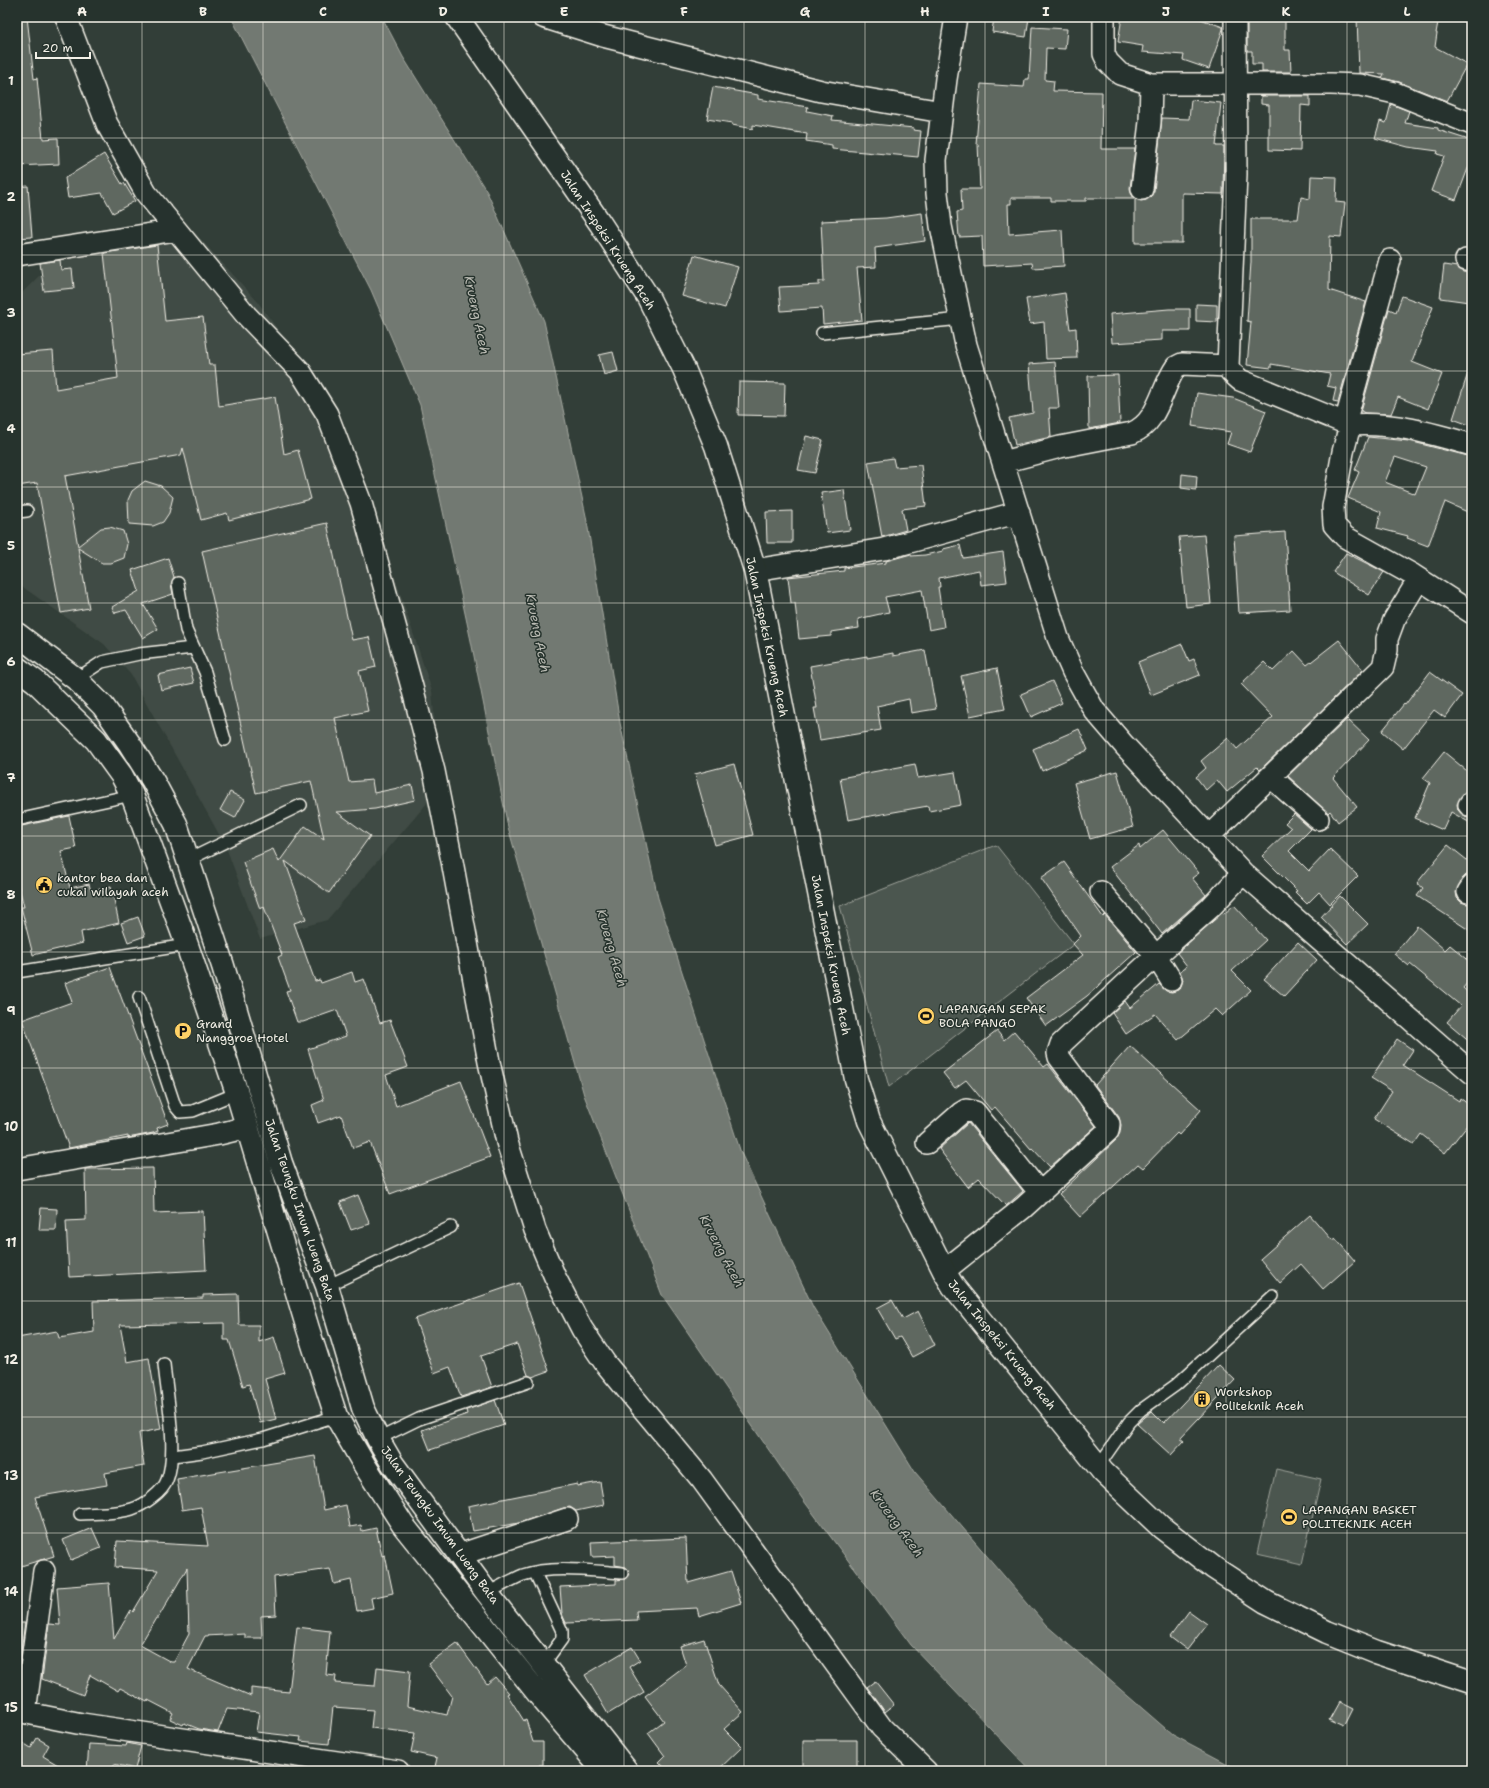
<svg xmlns="http://www.w3.org/2000/svg" width="1489" height="1788" viewBox="0 0 1489 1788" font-family="'Shantell Sans',sans-serif">
  <style>
    .built { fill: #404b44 }
    .green { fill: #4c564f; stroke: #a0a49c }
    .water { fill: #727972; stroke: #a6a9a1 }
    .building { fill: #5f6861; stroke: #f4f1e8; fill-rule: evenodd }
    .lines { fill: none; stroke-linecap: round; stroke-linejoin: round }
    .service-casing { stroke: #f4f1e8; stroke-width: 14 }
    .minor-casing { stroke: #f4f1e8; stroke-width: 24 }
    .tertiary-casing { stroke: #f4f1e8; stroke-width: 25 }
    .trunk-casing { stroke: #f4f1e8; stroke-width: 25 }
    .service { stroke: #26332d; stroke-width: 11 }
    .minor { stroke: #26332d; stroke-width: 21 }
    .tertiary { stroke: #26332d; stroke-width: 22 }
    .trunk { stroke: #26332d; stroke-width: 22 }
    .grid { fill: none; stroke: #f4f1e8; stroke-width: 1; stroke-opacity: 0.55 }
    .labels { text-anchor: middle; dominant-baseline: central; stroke-width: 3; stroke-linejoin: round; paint-order: stroke }
    .street-label { font-size: 12px; fill: #f4f1e8; stroke: #26332d }
    .poi-label { font-size: 12px; fill: #f4f1e8; stroke: #26332d; text-anchor: start }
    .water-label { font-size: 13px; font-style: italic; fill: #babbb3; stroke: #26332d }
    .neatline { fill: none; stroke: #f4f1e8; stroke-width: 1.5 }
    .grid-label { font-size: 13px; text-anchor: middle; font-weight: bold; fill: #f4f1e8 }
  </style>
  <rect width="100%" height="100%" fill="#323e38"/>
  <filter id="ink" filterUnits="userSpaceOnUse"><feTurbulence type="fractalNoise" baseFrequency=".025" numOctaves="2"/><feDisplacementMap in="SourceGraphic" scale="8" xChannelSelector="R" yChannelSelector="G"/><feConvolveMatrix kernelMatrix="1 2 1 2 8 2 1 2 1" color-interpolation-filters="sRGB"/></filter>
  <g filter="url(#ink)">
    <path class="built" d="M182 219 258 302 334 409 370 501 432 691 440 788 327 920 260 939 226 847 131 675 104 644 17 583V298L81 234Z"/>
    <path class="green" d="M996 845 1074 944 889 1087 840 906Z
      M1276 1469 1321 1479 1302 1564 1257 1554Z"/>
    <path class="water" d="M231 17H382L403 57 487 192 544 321 586 516 620 723 658 898 741 1153 813 1307 915 1472 1046 1625 1173 1735 1241 1771H1031L911 1645 804 1501 662 1295 584 1095 508 827 471 641 420 405 371 290Z"/>
    <path class="building" d="M17 17H27L34 79 37 78 43 139 58 138 59 164 17 166Z
      M994 17 1029 18 1026 37 992 32Z
      M1122 17H1195L1223 27V29L1209 69 1183 60 1184 55 1142 52 1143 46 1118 42Z
      M1247 17H1285V50H1290L1291 72H1262V64H1252V51H1247Z
      M1357 17H1439L1436 33H1437L1435 47 1467 64 1447 101 1399 82 1382 78 1384 74 1359 73Z
      M1032 27 1067 29 1065 49 1046 48 1045 80 1054 81 1053 91 1102 92 1101 149H1135L1130 188 1131 193 1134 198H1086V201H1051V198H1011V204H1008L1009 234 1062 230 1064 266 1033 268 1032 263 983 266 982 236 959 237 957 212 962 211 961 189H980L978 144H976L981 84 1024 87 1025 79H1029Z
      M713 87 758 95V99L808 107 807 111 833 116 832 120 914 128 913 130 921 131 918 157 832 149V145L806 141 807 134 753 125V129L732 125V123L707 119Z
      M1261 96H1310V106L1301 105 1300 151 1269 150V105L1261 104Z
      M1191 100 1221 103 1216 146H1224L1223 194 1182 193V243H1135V199L1141 201 1146 200 1151 196 1154 191 1162 118 1189 119Z
      M1391 104 1409 111 1405 123 1438 128V130L1472 141V158L1456 200 1431 191 1444 156 1437 154 1438 151 1408 147 1375 138 1380 121 1386 123Z
      M104 154 122 184 124 183 135 201 113 213 102 193 68 198 65 178Z
      M1311 176 1337 177 1336 202 1345 203 1341 237 1330 236 1329 290 1366 302 1338 402 1333 401 1336 388 1327 386 1330 374 1271 364V368L1247 365 1251 322 1247 321 1251 262V219H1298L1301 197 1310 199Z
      M28 186 32 237 17 238V187Z
      M922 213 925 241 875 248 876 267 857 268 862 320 823 324 822 308 781 311 779 287 819 285V281H824L821 221 886 218Z
      M157 245 165 321 203 317 209 365H215L219 406 275 397 284 454 298 450 311 499 229 520 227 513 201 520 183 448 181 455 65 476 78 546 101 528 110 527 123 531 127 544 124 558 111 563H102L78 548 89 608 61 613 37 483 17 486V354L53 351 56 389 118 378 104 253Z
      M694 255 738 267 725 308 682 296Z
      M60 260 61 270 72 269 74 288 44 291 40 263Z
      M1444 265 1457 267 1464 272 1472 273 1469 302 1440 298Z
      M1065 293 1070 329 1076 328 1077 358 1046 359 1044 322 1030 324 1026 299Z
      M1402 296 1433 307 1412 362 1442 374 1428 409 1398 397 1391 414 1365 413 1361 411 1389 309 1396 312Z
      M1196 304 1217 305V322L1196 321Z
      M1169 309H1190V331H1162V340L1112 343 1110 314Z
      M613 352 618 371 604 375 599 355Z
      M1055 362 1059 408H1049L1051 437 1015 445 1009 418 1033 413 1029 364Z
      M1469 370 1472 371V426L1453 419Z
      M1118 375 1120 423 1089 429 1088 376Z
      M739 382 785 383 784 416 738 415Z
      M1197 393 1233 398 1266 411 1250 452 1227 444 1231 432 1192 426Z
      M806 436 823 440 815 473 798 470Z
      M1368 437 1409 441 1472 457V514L1445 502 1428 546 1407 538 1408 536 1377 528 1381 512 1348 498 1359 472 1355 470ZM1395 457 1426 467 1415 494 1385 482Z
      M893 458 895 467 921 465 926 506 902 509 906 530 882 537 868 462Z
      M1182 474 1197 476 1196 490 1181 488Z
      M145 481 161 486 173 497 169 513 163 522 153 526 129 524 128 500 132 491Z
      M844 490 850 530 827 533 821 493Z
      M792 511V543H767L766 512Z
      M327 523 352 640 369 637 376 667 359 671 368 711 335 718 349 782 372 780 374 793 412 785 415 800 375 809 337 812 370 836 329 893 285 861 306 919 294 923 315 981 320 980 321 983 352 972 355 982 364 979 380 1023 390 1020 408 1067 386 1075 396 1106 461 1081 490 1157 390 1194 370 1142 353 1148 341 1115 318 1123 312 1105 324 1100 308 1049 346 1036 337 1010 303 1022H297L286 991 290 990 278 957 282 955 264 907 260 909 243 862 273 849 279 862 305 826 324 839 311 781 256 793 202 551Z
      M1285 532 1290 610 1239 613 1234 536Z
      M1204 535 1211 604 1186 607 1179 537Z
      M960 545 963 558 1003 552 1007 582 981 585 979 570 939 578 940 587H938L944 627 929 630 922 590 885 597 889 612 858 619 859 628 831 632V636L799 639 795 603H791L788 577 844 571V568L886 563V561L911 554V556L925 555 943 551V549Z
      M1346 553 1384 572 1369 595 1333 572Z
      M168 558 174 577 171 584 173 594 143 604 158 629 143 638 126 610 115 613 112 607 139 591 132 570Z
      M1339 640 1363 670 1260 770 1257 767 1227 792 1217 780 1206 790 1196 777 1206 768 1201 761 1228 738 1237 749 1273 717 1241 684 1264 662 1273 671 1294 651 1307 665Z
      M1182 644 1189 661 1194 659 1200 675 1151 695 1138 662Z
      M925 650 936 709 911 713 909 699 877 706 881 730 820 740 814 708H817L810 666 867 656V658L893 653V656Z
      M190 668 194 683 161 690 158 675Z
      M997 668 1005 709 970 716 961 676Z
      M1430 672 1462 695 1445 718 1434 710 1403 749 1382 731 1404 704 1405 705Z
      M1052 681 1062 703 1031 717 1021 694Z
      M1347 719 1369 740 1333 778 1357 807 1338 822 1330 811 1328 813 1288 776Z
      M1079 729 1088 750 1042 771 1033 749Z
      M1444 752 1472 775V789L1467 790 1463 794 1457 804 1458 810 1462 814 1467 817 1472 816V824L1451 812 1443 830 1415 818 1430 783 1423 778Z
      M734 764 753 835 715 845 695 774Z
      M915 764 918 778 955 772 961 805 929 811 928 806 848 820 840 778Z
      M1117 771 1133 827 1090 839 1074 783Z
      M230 792 245 800 235 818 220 810Z
      M1294 814 1311 829 1289 851 1309 871 1330 849 1358 876 1330 904 1319 892 1307 904 1295 892 1297 891 1262 856 1291 828 1285 823Z
      M69 816 76 848 61 851 70 888 89 884 91 891 111 886 119 923 81 932 83 943 33 955 21 907H24L17 879V827Z
      M1163 830 1199 873 1192 878 1206 895 1162 934 1110 867 1139 845 1140 849Z
      M1448 845 1472 864V874L1466 875 1462 879 1456 892 1457 898 1461 902 1467 904 1472 903V932L1417 896 1423 888 1417 883Z
      M1064 862 1103 917 1105 915 1136 952 1087 996 1046 1026 1026 998 1083 955 1073 944 1081 936 1041 878Z
      M1340 896 1368 924 1347 944 1321 917Z
      M1234 905 1266 940 1232 971 1251 990 1222 1016 1215 1009 1178 1040 1155 1014 1126 1034 1112 1013 1125 1001 1130 1008 1159 984 1166 991 1172 992 1178 990 1181 986 1183 980 1180 971 1187 966 1177 953 1222 913 1224 914Z
      M138 917 145 936 128 942 121 923Z
      M1417 926 1445 950 1450 945 1472 963V977L1463 988 1471 995 1472 994V1043L1447 1022 1461 1006 1410 964 1409 966 1394 954Z
      M1298 942 1317 960 1284 996 1264 979Z
      M110 967 168 1124 157 1128 158 1131 153 1133 128 1138V1136L69 1148 22 1020 72 1002 65 983Z
      M997 1031 1004 1040 1014 1031 1044 1067 1048 1064 1096 1126 1050 1167 1032 1148 1031 1149 995 1107 991 1110 966 1080 955 1088 943 1073Z
      M1397 1039 1413 1050 1403 1065 1459 1101 1460 1098 1472 1107V1119L1445 1153 1421 1134 1414 1144 1374 1119 1392 1091 1371 1078Z
      M1130 1046 1201 1110 1179 1135 1177 1133 1143 1168 1138 1164 1080 1217 1059 1194 1116 1140 1120 1133 1121 1125 1119 1117 1095 1085Z
      M968 1123 1023 1191 1006 1206 979 1178 968 1187 939 1149Z
      M153 1168 154 1213 203 1211 206 1270 69 1277 66 1221 86 1220 85 1169Z
      M358 1195 370 1224 351 1230 340 1202Z
      M41 1208 57 1209 56 1230H39Z
      M1310 1215 1332 1240 1335 1238 1355 1261 1323 1289 1301 1264 1280 1283 1260 1259Z
      M519 1283 549 1371 532 1377 528 1375 517 1344 481 1356 492 1387 461 1397 450 1367 434 1373 415 1319Z
      M238 1294 239 1325H259V1342L274 1337 285 1373 265 1379 276 1419 260 1423 249 1384 243 1386 229 1340H224V1323L120 1325 127 1362 149 1358 161 1429 139 1433 144 1466 105 1473 107 1485 35 1497 54 1556 21 1566 17 1555V1338L57 1331 59 1338 94 1332 93 1301 203 1298V1295Z
      M892 1300 903 1319 918 1311 935 1345 912 1357 900 1337 895 1339 877 1308Z
      M1219 1365 1235 1380 1180 1438 1184 1441 1171 1455 1137 1424 1152 1411 1164 1423Z
      M495 1400 504 1425 430 1450 422 1430 467 1414 466 1410Z
      M315 1456 324 1510 346 1505 350 1527 361 1525 362 1531 376 1528 382 1556 385 1555 393 1593 371 1598 373 1608 357 1611 351 1580 334 1584 330 1569 274 1577 276 1615 261 1616 262 1638H245V1634L205 1636 188 1669 251 1696V1688L289 1692 297 1627 330 1631 326 1675 336 1676 335 1683 375 1686 377 1667 410 1671 407 1706 447 1715 452 1696 428 1664 457 1643 487 1684 495 1677 509 1693 507 1694 524 1721 526 1720 533 1742H543V1765H539V1771H434L437 1758 411 1752 415 1733 371 1728 373 1710 333 1707 329 1744 300 1741 301 1737 256 1732 259 1712 227 1709 218 1732 199 1729 184 1723 183 1725 170 1719 173 1713 148 1700 147 1702 120 1688 118 1691 90 1675 83 1695 42 1679 49 1624 60 1625 57 1587 109 1583 114 1639 131 1610 133 1612 158 1570 115 1567 117 1541 208 1546 201 1507 182 1510 177 1479ZM187 1568 189 1634 174 1662H171L140 1645 156 1618H158Z
      M600 1482 604 1505 576 1511 570 1507 564 1508 519 1523 473 1531 468 1506 577 1484V1486Z
      M92 1528 101 1548 71 1560 63 1540Z
      M686 1538 688 1583 731 1571 741 1603 699 1616 697 1608 636 1611 637 1620 566 1623 562 1614 560 1587 616 1584V1580L625 1579 629 1574 626 1567 615 1565V1556L592 1557 591 1542Z
      M1189 1611 1207 1624 1187 1650 1170 1637Z
      M17 1623H25L18 1671 17 1670Z
      M704 1639 719 1685 743 1712 724 1729 742 1747 717 1771H668L659 1762 665 1756 648 1733 664 1721 645 1696 686 1665 680 1646Z
      M632 1647 640 1660 629 1667 644 1692 608 1714 585 1675Z
      M875 1681 894 1705 885 1712 867 1687Z
      M1339 1701 1353 1708 1344 1726 1329 1719Z
      M37 1738 49 1745 43 1756 68 1771H17V1739L31 1748Z
      M803 1740H857V1771H803Z
      M127 1743 141 1746 135 1769 114 1764V1771H87L89 1744 126 1746Z"/>
    <g class="lines">
      <defs>
        <path id="service" d="M822 333 961 319
          M17 512 27 511
          M178 583 186 630 205 672 225 740
          M76 679 102 662 139 654 193 648
          M17 820 132 795
          M188 860 301 805
          M17 972 187 945
          M139 997 175 1106 180 1112 193 1111 237 1093
          M327 1286 451 1227
          M378 1439 419 1419 528 1382
          M173 1456 202 1452 263 1439 336 1416
          M1099 1465 1129 1422 1141 1410 1176 1385 1273 1296
          M80 1514C97 1513 116 1514 132 1509 144 1505 163 1492 167 1480 178 1453 167 1395 164 1364
          M535 1573 562 1631V1639L543 1665
          M487 1593C499 1587 511 1580 523 1575 550 1565 593 1571 622 1573"/>
        <path id="minor" d="M66 17 107 124 146 193 246 315 300 371 327 414 361 503 412 687 434 771 452 861 489 1062 507 1142 535 1230 555 1277 582 1329 605 1363 702 1480 882 1728 926 1771
          M543 17 603 36 821 91 942 112
          M956 17 946 79 936 160 937 193 941 226 966 345 1058 638 1073 672 1094 710 1124 745 1243 873 1472 1073
          M1104 17V54L1108 62 1120 74 1151 84H1331L1360 85 1395 93 1472 124
          M1235 17 1236 174 1228 366 1231 372 1240 380 1350 425 1343 452 1333 507 1334 525 1345 537 1413 575 1472 613
          M1142 189 1150 122 1151 84
          M17 255 176 230
          M1466 260 1472 261
          M1345 423 1390 260
          M1350 425C1393 422 1431 433 1472 445
          M1003 462 1060 447 1132 433C1159 422 1161 388 1176 367L1182 364 1228 366
          M755 570 884 549 1019 512
          M1271 777 1318 819
          M1469 805 1472 801
          M1209 836 1383 667 1387 650V639L1394 620 1419 579
          M1101 892 1156 956 1171 980
          M1468 892 1472 886
          M927 1143 961 1113 966 1110 975 1112 1040 1193
          M17 1169 219 1134 248 1127
          M944 1271 1023 1208 1108 1131 1109 1124 1059 1057 1058 1053 1061 1044 1156 956 1210 908 1243 873
          M459 1555 567 1519
          M17 1711 82 1724 398 1771
          M25 1712 44 1571"/>
        <path id="tertiary" d="M457 17 600 223 648 297 684 369 716 446 755 570 856 1079 869 1121 944 1271 953 1286 1103 1472 1161 1527 1214 1568 1266 1602 1327 1632 1377 1652 1472 1683"/>
        <path id="trunk" d="M17 634 76 679 103 706 129 743 153 781 176 824 223 966 281 1163 327 1286 363 1408 378 1439 392 1463 487 1593 627 1771
          M17 668 35 681 96 740 122 776 132 795 187 945 237 1093 308 1329 336 1416 365 1466 403 1525 544 1701 604 1771"/>
      </defs>
      <use href="#service" class="service-casing"/>
      <use href="#minor" class="minor-casing"/>
      <use href="#tertiary" class="tertiary-casing"/>
      <use href="#trunk" class="trunk-casing"/>
      <use href="#service" class="service"/>
      <use href="#minor" class="minor"/>
      <use href="#tertiary" class="tertiary"/>
      <use href="#trunk" class="trunk"/>
    </g>
  </g>
  <path class="grid" d="M142 17V1771M263 17V1771M383 17V1771M504 17V1771M624 17V1771M744 17V1771M865 17V1771M985 17V1771M1106 17V1771M1226 17V1771M1347 17V1771M17 138H1472M17 255H1472M17 371H1472M17 487H1472M17 603H1472M17 720H1472M17 836H1472M17 952H1472M17 1068H1472M17 1185H1472M17 1301H1472M17 1417H1472M17 1533H1472M17 1650H1472"/>
  <defs>
    <symbol id="civic-disc" viewBox="-11 -11 22 22"><circle r="9.5" fill="#ffd166" stroke="#26332d"/><path d="M-.6-6.5H3V-4.5H.6V-3L4-1V1h2V6H-6V1h2V-1L-.6-3ZM-1.2 2.5V6h2.4V2.5Z" fill="#111"/></symbol>
    <symbol id="stadium-disc" viewBox="-11 -11 22 22"><circle r="9.5" fill="#ffd166" stroke="#26332d"/><path d="M0-5a6.5 5 0 1 0 0 10a6.5 5 0 1 0 0-10ZM-3.5-1.8h7v3.6h-7Z" fill="#111"/></symbol>
    <symbol id="parking-disc" viewBox="-11 -11 22 22"><circle r="9.5" fill="#ffd166" stroke="#26332d"/><path d="M-3.5-5.5H1a3.5 3.5 0 0 1 0 7H-1V5.5H-3.5ZM-1-3.4V-.6H.8a1.4 1.4 0 0 0 0-2.8Z" fill="#111"/></symbol>
    <symbol id="building-disc" viewBox="-11 -11 22 22"><circle r="9.5" fill="#ffd166" stroke="#26332d"/><path d="M-4-6H4V6H1V3H-1V6H-4ZM-2.5-4.3h1.7v1.8h-1.7ZM.8-4.3h1.7v1.8H.8ZM-2.5-1h1.7V.8h-1.7ZM.8-1h1.7V.8H.8Z" fill="#111"/></symbol>
  </defs>
  <g fill-rule="evenodd">
    <use href="#civic-disc" x="34" y="875" width="20" height="20"/>
    <use href="#stadium-disc" x="916" y="1006" width="20" height="20"/>
    <use href="#parking-disc" x="173" y="1021" width="20" height="20"/>
    <use href="#building-disc" x="1192" y="1389" width="20" height="20"/>
    <use href="#stadium-disc" x="1279" y="1507" width="20" height="20"/>
  </g>
  <g class="labels">
    <g class="street-label">
      <text transform="translate(608 240) rotate(57)">Jalan Inspeksi Krueng Aceh</text>
      <text transform="translate(767 637) rotate(78)">Jalan Inspeksi Krueng Aceh</text>
      <text transform="translate(831 955) rotate(79)">Jalan Inspeksi Krueng Aceh</text>
      <text transform="translate(300 1210) rotate(71)">Jalan Teungku Imum Lueng Bata</text>
      <text transform="translate(1002 1345) rotate(51)">Jalan Inspeksi Krueng Aceh</text>
      <text transform="translate(440 1525) rotate(54)">Jalan Teungku Imum Lueng Bata</text>
    </g>
    <g class="poi-label">
      <text x="57" y="878">kantor bea dan<tspan x="57" dy="14">cukai wilayah aceh</tspan></text>
      <text x="939" y="1009">LAPANGAN SEPAK<tspan x="939" dy="14">BOLA PANGO</tspan></text>
      <text x="196" y="1024">Grand<tspan x="196" dy="14">Nanggroe Hotel</tspan></text>
      <text x="1215" y="1392">Workshop<tspan x="1215" dy="14">Politeknik Aceh</tspan></text>
      <text x="1302" y="1510">LAPANGAN BASKET<tspan x="1302" dy="14">POLITEKNIK ACEH</tspan></text>
    </g>
    <g class="water-label">
      <text transform="translate(477 315) rotate(78)">Krueng Aceh</text>
      <text transform="translate(538 633) rotate(79)">Krueng Aceh</text>
      <text transform="translate(612 948) rotate(74)">Krueng Aceh</text>
      <text transform="translate(722 1251) rotate(62)">Krueng Aceh</text>
      <text transform="translate(897 1523) rotate(54)">Krueng Aceh</text>
    </g>
  </g>
  <rect width="1489" height="1788" fill="none" stroke="#26332d" stroke-width="44"/>
  <path d="M36 52v6h54v-6" fill="none" stroke="#f4f1e8" stroke-width="2"/>
  <text x="42" y="52" font-size="12" fill="#f4f1e8" stroke="#26332d" stroke-width="3" paint-order="stroke">20 m</text>
  <rect x="22" y="22" width="1445" height="1744" class="neatline"/>
  <g class="grid-label">
    <text x="82" y="16">A</text>
    <text x="203" y="16">B</text>
    <text x="323" y="16">C</text>
    <text x="443" y="16">D</text>
    <text x="564" y="16">E</text>
    <text x="684" y="16">F</text>
    <text x="805" y="16">G</text>
    <text x="925" y="16">H</text>
    <text x="1046" y="16">I</text>
    <text x="1166" y="16">J</text>
    <text x="1286" y="16">K</text>
    <text x="1407" y="16">L</text>
    <text x="11" y="85">1</text>
    <text x="11" y="201">2</text>
    <text x="11" y="317">3</text>
    <text x="11" y="433">4</text>
    <text x="11" y="550">5</text>
    <text x="11" y="666">6</text>
    <text x="11" y="782">7</text>
    <text x="11" y="899">8</text>
    <text x="11" y="1015">9</text>
    <text x="11" y="1131">10</text>
    <text x="11" y="1247">11</text>
    <text x="11" y="1364">12</text>
    <text x="11" y="1480">13</text>
    <text x="11" y="1596">14</text>
    <text x="11" y="1712">15</text>
  </g>
</svg>
